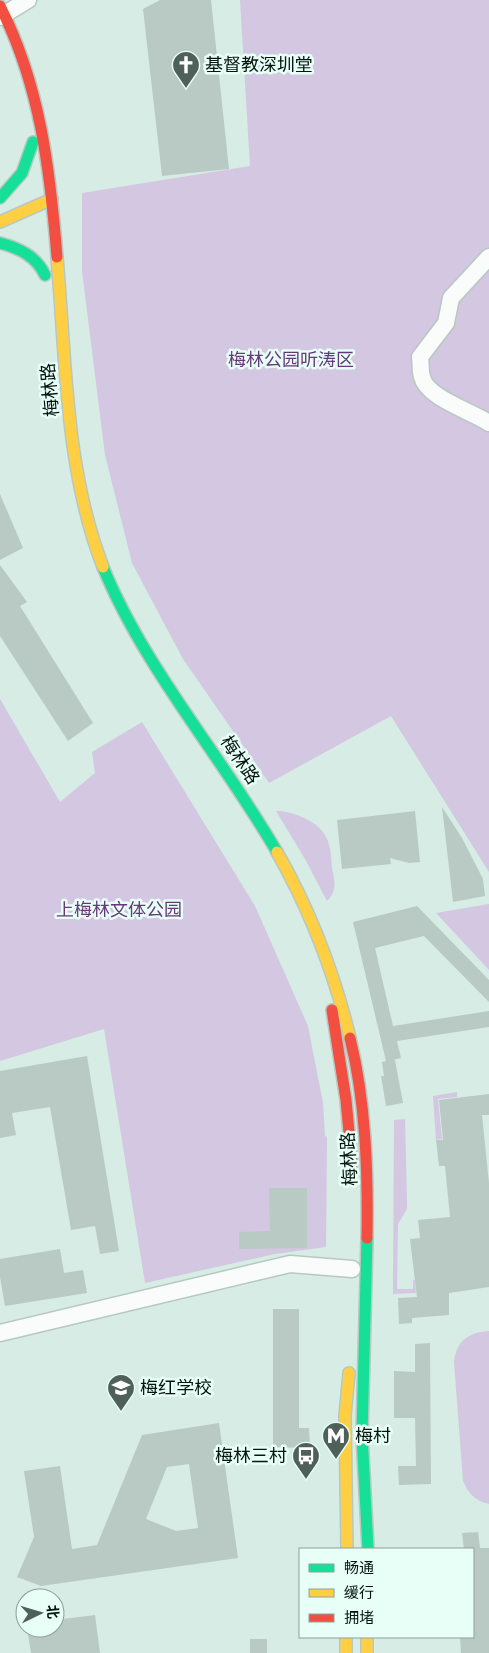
<svg xmlns="http://www.w3.org/2000/svg" width="489" height="1653" viewBox="0 0 489 1653" font-family="Arial,'Noto Sans SC',sans-serif">
  <style>
    .green { fill: #d3c7e1 }
    .building { fill: #b9cac4; fill-rule: evenodd }
    .lines { fill: none; stroke-linecap: round; stroke-linejoin: round }
    .street-casing { stroke: #b7c8c1; stroke-width: 19 }
    .fast-casing { stroke: #b7c8c1; stroke-width: 14 }
    .slow-casing { stroke: #b7c8c1; stroke-width: 14 }
    .jam-casing { stroke: #b7c8c1; stroke-width: 14 }
    .street { stroke: #f9fcfb; stroke-width: 16 }
    .fast { stroke: #16e098; stroke-width: 11 }
    .slow { stroke: #ffcf43; stroke-width: 11 }
    .jam { stroke: #f24e42; stroke-width: 11 }
    .labels { text-anchor: middle; dominant-baseline: central; stroke-width: 5; stroke-linejoin: round; paint-order: stroke }
    .poi-label { font-size: 18px; fill: #06140f; stroke: #e7fff6; text-anchor: start }
    .park-label { font-size: 18px; fill: #683979; stroke: #e7fff6 }
    .street-label { font-size: 18px; fill: #06140f; stroke: #e7fff6 }
  </style>
  <rect width="100%" height="100%" fill="#d6ece4"/>
  <path class="green" d="M240 0H489V872L391 716 269 783 183 659 132 563 105 455 82 271V193L250 166Z
    M0 699 60 802 95 773 92 752 142 722 255 906 308 1026 323 1103 325 1136 327 1137 326 1247 275 1254 145 1283 104 1029 0 1061Z
    M276 811C292 811 319 821 326 837 331 846 331 858 332 868 335 881 337 891 327 901L305 859Z
    M489 904V970L436 913Z
    M457 1092V1097L438 1099 442 1139 436 1140 433 1096Z
    M405 1119 407 1202V1209L398 1224 397 1289H413V1280H415L416 1293 393 1294 394 1120Z
    M489 1331V1504C475 1501 469 1494 463 1481L454 1362C456 1341 469 1332 489 1331Z"/>
  <path class="building" d="M160 0H211L229 169 162 176 143 9Z
    M0 494 23 548 0 560Z
    M0 565 27 602 20 606 93 723 68 741 0 636Z
    M442 807 462 838 483 879 485 896 453 902Z
    M415 811 420 862 409 863 390 858 391 864 342 869 337 820Z
    M417 906 489 980V1002L424 936 375 948 393 1026 489 1011V1027L397 1041 401 1058 393 1060H395L403 1103 386 1106 381 1076H384L382 1062 386 1061 353 922Z
    M87 1056 119 1251 100 1254 95 1226 71 1230 50 1107 12 1113 16 1135 0 1138V1071Z
    M489 1094V1115H482L489 1183V1287L449 1293V1315L412 1318V1323L399 1324 398 1298 417 1297 410 1239 420 1238 418 1220 450 1217 445 1166H439L436 1140H443L439 1100Z
    M269 1188H307V1248L239 1249V1232L270 1231Z
    M60 1249 64 1273 83 1270 87 1293 5 1306 0 1277V1259Z
    M273 1309H299V1428H309L310 1448 273 1447Z
    M430 1343 431 1484 399 1485 398 1466H416L415 1418H394V1371L415 1372V1344Z
    M219 1423 238 1558 41 1586 17 1577 34 1537 24 1471 60 1466 72 1549 97 1545 142 1435ZM189 1464 198 1528 176 1531 146 1519 167 1467Z
    M478 1532 480 1548H489V1653H461L460 1637H473V1549H464L462 1533Z
    M95 1615 100 1653H31L27 1628H55V1620Z
    M250 1639H267V1653H250Z"/>
  <g class="lines">
    <defs>
      <path id="street" d="M0 17 28 0
        M489 257 451 298 446 323 420 357C421 363 420 370 422 377 427 398 471 411 489 423
        M0 1333 290 1264 352 1269"/>
      <path id="fast" d="M0 198 22 173 33 142
        M0 243C19 248 36 256 45 275
        M103 567C144 668 223 758 277 852
        M367 1238 362 1435 368 1549"/>
      <path id="slow" d="M0 222 52 199
        M57 257C66 361 65 469 103 567
        M277 852C311 912 334 972 350 1038
        M347 1549 345 1416 349 1373
        M346 1637V1653
        M367 1637V1653"/>
      <path id="jam" d="M0 6C40 85 50 169 57 257
        M332 1010 346 1100 352 1164
        M350 1038C366 1102 368 1173 367 1238"/>
    </defs>
    <use href="#street" class="street-casing"/>
    <use href="#fast" class="fast-casing"/>
    <use href="#slow" class="slow-casing"/>
    <use href="#jam" class="jam-casing"/>
    <use href="#street" class="street"/>
    <use href="#fast" class="fast"/>
    <use href="#slow" class="slow"/>
    <use href="#jam" class="jam"/>
  </g>
  <defs>
    <symbol id="church-pin" viewBox="-11 -11 22 30"><path d="M0 17L-7.5 6A9.5 9.5 0 1 1 7.5 6Z" fill="#4f605a" stroke="#e7fff6"/><path d="M-1.2-6h2.4v3.5h3.3v2.4h-3.3V6h-2.4V-.1h-3.3v-2.4h3.3Z" fill="#fff"/></symbol>
    <symbol id="school-pin" viewBox="-11 -11 22 30"><path d="M0 17L-7.5 6A9.5 9.5 0 1 1 7.5 6Z" fill="#4f605a" stroke="#e7fff6"/><path d="M0-5L7-2L0 1L-7-2ZM-4 1L0 2.5L4 1V4Q0 6-4 4Z" fill="#fff"/></symbol>
    <symbol id="metro-pin" viewBox="-11 -11 22 30"><path d="M0 17L-7.5 6A9.5 9.5 0 1 1 7.5 6Z" fill="#4f605a" stroke="#e7fff6"/><path d="M-5.5 5V-5H-3L0 0L3-5H5.5V5H3V-.5L0 4L-3-.5V5Z" fill="#fff"/></symbol>
    <symbol id="bus-pin" viewBox="-11 -11 22 30"><path d="M0 17L-7.5 6A9.5 9.5 0 1 1 7.5 6Z" fill="#4f605a" stroke="#e7fff6"/><path d="M-5-6H5V4H4V6H2V4H-2V6H-4V4H-5ZM-3.5-4V0h7V-4ZM-3.5 1.2v1.5H-2V1.2ZM2 1.2v1.5H3.5V1.2Z" fill="#fff"/></symbol>
  </defs>
  <g fill-rule="evenodd">
    <use href="#church-pin" x="170" y="49" width="32" height="43"/>
    <use href="#school-pin" x="105" y="1372" width="32" height="43"/>
    <use href="#metro-pin" x="320" y="1420" width="32" height="43"/>
    <use href="#bus-pin" x="290" y="1440" width="32" height="43"/>
  </g>
  <g class="labels">
    <g class="poi-label">
      <text x="205" y="65">基督教深圳堂</text>
      <text x="140" y="1388">梅红学校</text>
      <text x="355" y="1436">梅村</text>
      <text x="287" y="1456" text-anchor="end">梅林三村</text>
    </g>
    <g class="park-label">
      <text x="291" y="360">梅林公园听涛区</text>
      <text x="119" y="910">上梅林文体公园</text>
    </g>
    <g class="street-label">
      <text transform="translate(50 390) rotate(-95)">梅林路</text>
      <text transform="translate(240 760) rotate(56)">梅林路</text>
      <text transform="translate(349 1159) rotate(-93)">梅林路</text>
    </g>
  </g>
  <rect x="299" y="1548" width="175" height="90" fill="#e7fff6" stroke="#8da19a"/>
  <rect x="309" y="1564" width="25" height="8" fill="#16e098" stroke="#8da19a"/>
  <text x="344" y="1573" font-size="15" fill="#06140f">畅通</text>
  <rect x="309" y="1589" width="25" height="8" fill="#ffcf43" stroke="#8da19a"/>
  <text x="344" y="1598" font-size="15" fill="#06140f">缓行</text>
  <rect x="309" y="1614" width="25" height="8" fill="#f24e42" stroke="#8da19a"/>
  <text x="344" y="1623" font-size="15" fill="#06140f">拥堵</text>
  <g transform="translate(40 1613) rotate(85)"><circle r="24" fill="#e7fff6" stroke="#8da19a"/>
  <path d="M0-4L9 19L0 12L-9 19Z" fill="#4f605a"/>
  <text y="-8" font-size="14" font-weight="bold" text-anchor="middle" fill="#06140f">北</text>
  </g>
</svg>
